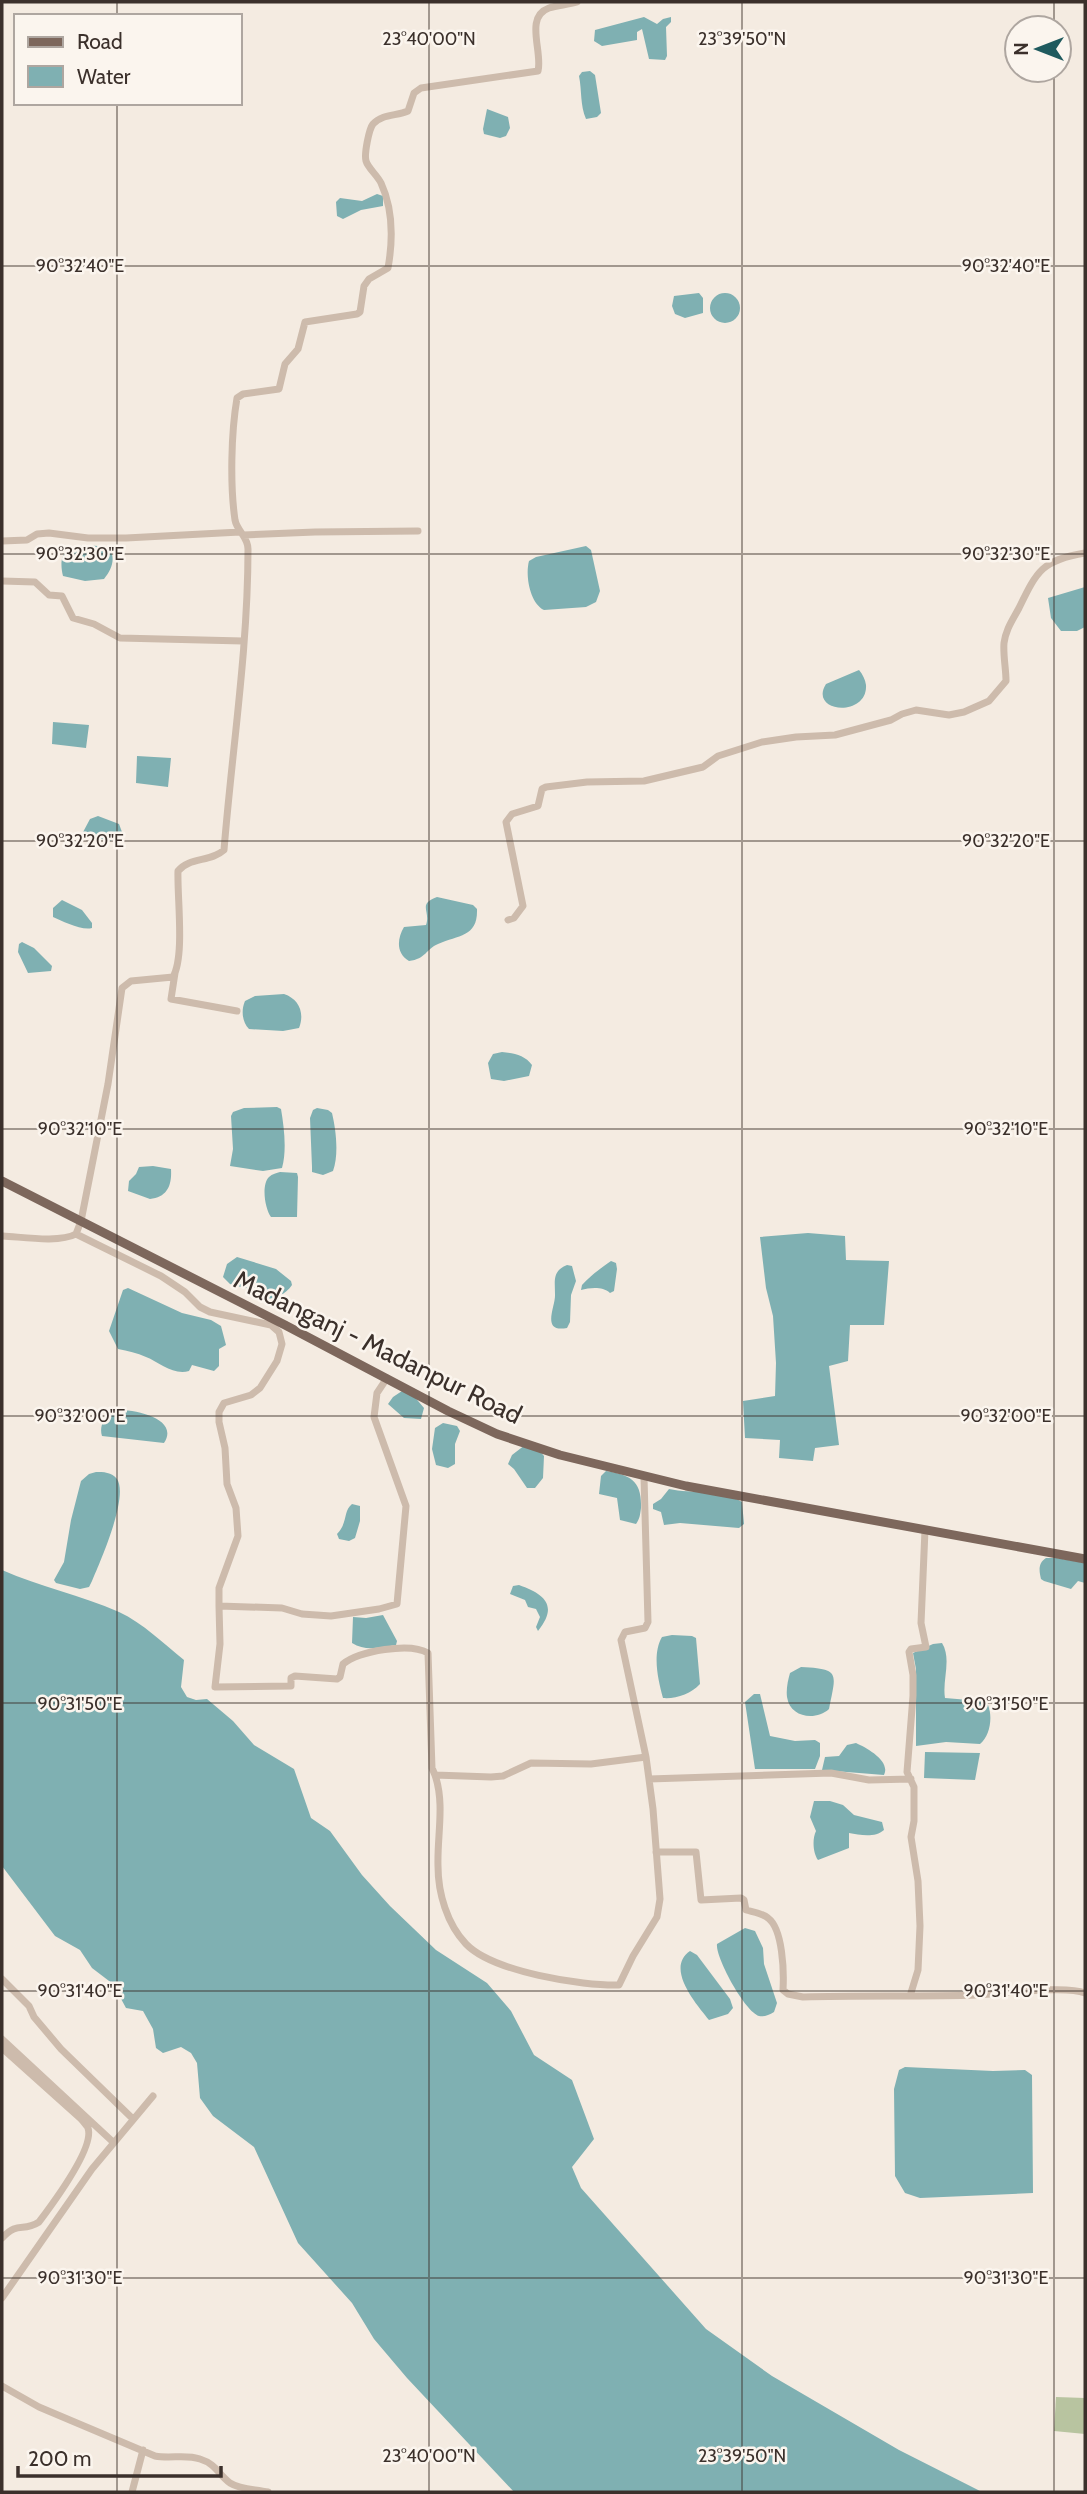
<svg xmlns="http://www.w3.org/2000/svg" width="1087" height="2494" viewBox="0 0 1087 2494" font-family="Cabin,sans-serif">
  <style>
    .green { fill: #b8c4a0 }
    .water { fill: #7fb0b2 }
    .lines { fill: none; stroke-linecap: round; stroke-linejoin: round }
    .minor { stroke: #cdbbac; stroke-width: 7 }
    .major { stroke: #7d675c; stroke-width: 9 }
    .ticks { fill: none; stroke: #3b302b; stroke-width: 2; stroke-opacity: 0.45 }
    .labels { text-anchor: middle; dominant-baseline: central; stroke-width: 5; stroke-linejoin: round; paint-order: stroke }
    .street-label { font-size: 26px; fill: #3b302b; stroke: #fbf5ee }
    .ticks-label { font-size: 18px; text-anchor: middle; fill: #3b302b; stroke: #fbf5ee; stroke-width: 5; stroke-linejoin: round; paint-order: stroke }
  </style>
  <rect width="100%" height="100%" fill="#f4ebe1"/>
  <path class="green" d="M1056 2397 1085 2398V2434L1054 2431Z"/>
  <path class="water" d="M644 17 657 24 663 19 671 17V22L666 27 667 56 665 60 649 59 642 29 637 32V40L602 46 594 41 595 30Z
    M590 71 595 75 601 113 597 117 586 119C580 105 582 91 579 76L582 72Z
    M487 109 508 117 510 128 506 136 500 138 484 134 483 129Z
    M377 194 383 196V206L361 210 343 219 337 216 336 202 340 198 362 201Z
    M710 308a15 15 0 1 1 30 0a15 15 0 1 1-30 0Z
    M699 293 703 298V313L685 318 675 314 672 306 674 296Z
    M86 545 109 547C116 559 112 569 104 579L85 581 63 576C58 555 65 547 86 545Z
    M586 546 591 550 600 591 596 602 586 607 544 610C530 603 525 576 529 561L536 557Z
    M1085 587V627L1077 631H1061L1051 618 1048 598Z
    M859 670C863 675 865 679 866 685 868 718 808 713 826 684Z
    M53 722 89 725 86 748 52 744Z
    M137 756 171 758 168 787 136 783Z
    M98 816 119 824 122 832 119 837 110 841 82 834 90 819Z
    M437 897 473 905 477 909C478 937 459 935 438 944 426 949 426 959 409 961 396 953 397 939 404 927L426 925C431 911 417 904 437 897Z
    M62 900 82 910 92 923V928C82 931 62 921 53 917V908Z
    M22 942 34 948 52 966 51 971 28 973 18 952 19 944Z
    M284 994C299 999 305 1013 299 1028L283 1031 249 1029C242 1022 241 1010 245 1001L255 996Z
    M502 1052C514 1053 525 1055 532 1065L529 1076 504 1081 491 1079 488 1063 493 1054Z
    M277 1107 281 1109C284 1127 287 1150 282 1168L263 1171 230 1166 233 1149 231 1116 233 1112 244 1108Z
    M317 1108 328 1110 332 1113C336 1130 339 1154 333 1171L323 1175 312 1172V1167L310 1118 313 1110Z
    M153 1166 171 1169C172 1186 167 1197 150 1199L128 1191 129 1181 136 1174 139 1167Z
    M280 1172 297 1173 298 1177 297 1217H271C265 1209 261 1185 269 1177 272 1174 277 1173 280 1172Z
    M808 1233 845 1236 846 1260 889 1261 884 1325H850L848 1361 829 1366 839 1445 815 1448 813 1461 779 1458 780 1440 745 1438 743 1401 775 1396 776 1363 773 1316 766 1288 760 1237Z
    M237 1257 276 1269 291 1281 292 1285C286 1294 275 1299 265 1299 251 1287 246 1289 230 1284L223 1277 227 1264Z
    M611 1261 616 1263 617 1269 614 1291 610 1293C602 1286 590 1288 581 1290L582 1285C591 1275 600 1269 611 1261Z
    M567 1265 572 1266 576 1281 571 1295 570 1322 567 1328C540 1333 556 1306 555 1294 555 1281 552 1271 567 1265Z
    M128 1288 182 1313 211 1320 221 1326 226 1345 219 1349V1366L214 1371 192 1365 189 1371C174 1376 159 1362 146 1357 137 1353 128 1351 118 1349L109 1331 123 1290Z
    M402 1391 413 1395 424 1408 421 1419 404 1418 388 1404 393 1397Z
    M111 1410C129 1408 181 1417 164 1443L102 1436C99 1427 104 1417 111 1410Z
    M443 1423 457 1426 460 1431 455 1444V1464L448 1468 436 1465 432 1449 435 1428Z
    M525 1445 538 1449 544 1456 543 1478 535 1488H527L514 1469 508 1464 512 1455Z
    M606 1471C631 1475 642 1481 641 1508 640 1515 640 1518 636 1524L620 1520 617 1498 599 1494 601 1476Z
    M96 1472C103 1472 112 1472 117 1479 129 1497 100 1562 92 1581L89 1587 80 1589 56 1583 54 1580 64 1562 71 1520 81 1481 89 1474Z
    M669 1489C692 1494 721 1489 742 1502L744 1524 739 1528 680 1523 664 1525 661 1512 653 1509V1504L661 1499Z
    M352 1504 360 1506V1521L355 1538 349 1541 339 1539 337 1534C348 1523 343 1511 352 1504Z
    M1046 1558H1057L1085 1563V1583L1078 1581 1071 1589 1044 1581 1041 1579C1039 1571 1038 1563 1046 1558Z
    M2 1570C40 1587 81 1595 119 1612 143 1623 164 1644 184 1660L181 1687 187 1697 196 1700 207 1699 233 1721 254 1745 294 1769 311 1818 330 1831 362 1875 390 1906 436 1950 487 1983 511 2011 534 2055 572 2080 594 2139 572 2167 581 2188 706 2329 772 2376 899 2450 982 2492H514L407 2378 374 2339 352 2303 298 2243 254 2147 213 2116 200 2098 197 2063 191 2053 181 2047 163 2053 156 2048 153 2029 143 2011 126 2008 113 1984 92 1968 80 1950 55 1936 2 1866Z
    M519 1585C544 1594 559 1605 538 1631L536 1627 540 1617 536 1609 528 1607 525 1600 510 1594 513 1586Z
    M383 1615 397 1641 396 1645C381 1647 366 1652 352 1643L353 1617 366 1618Z
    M672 1635 692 1636 696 1638 700 1684C691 1694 676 1699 663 1698 658 1680 652 1654 662 1637Z
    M942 1643C952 1659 942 1680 945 1698L981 1701 988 1705C993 1717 990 1736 980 1744L946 1742 916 1746V1669L913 1653 933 1644Z
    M801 1667C841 1669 836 1673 829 1709 816 1721 790 1718 787 1697 786 1689 788 1680 790 1673Z
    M754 1694H760L770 1736 795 1741 815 1740 820 1743V1756L815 1769H755L745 1702Z
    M856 1743C867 1748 891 1761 884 1775L822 1770 825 1757 839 1756 847 1745Z
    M925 1752 980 1753 975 1780 924 1778Z
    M814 1801H830L843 1805 854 1815 882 1822 884 1830C875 1838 860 1835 849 1833V1848L818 1860C813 1853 812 1839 816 1831L810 1817Z
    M745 1928 755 1931 763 1948 764 1964 777 2003 774 2012C769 2015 764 2017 759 2016 745 2012 715 1957 717 1944Z
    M690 1951 697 1955 730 1999 733 2008 728 2014 709 2020C696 2004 665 1968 690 1951Z
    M905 2067 993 2071 1025 2070 1032 2075 1033 2193 920 2198 905 2193 895 2176 894 2089 899 2070Z"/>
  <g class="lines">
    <path class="minor" d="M243 535 315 532 418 531
      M2 541 27 540 37 534 49 533 88 538H126L240 532
      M2 581 35 582 49 595 62 596 73 618 94 624 120 638 243 641
      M508 920 514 918 523 906 506 822 512 814 538 806 542 789 546 787 587 782 644 781 703 767 718 756 762 742 796 737 835 735 891 720 902 714 916 710 949 715 964 712 989 701 1006 681C1006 669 1003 655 1004 643 1006 629 1012 621 1019 608 1037 571 1042 560 1085 553
      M175 973 171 999 237 1011
      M76 1234 161 1276 185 1292 200 1307 210 1312 271 1325 279 1332 282 1344 277 1361 260 1388 251 1395 224 1403 219 1412V1422L225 1448 227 1484 236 1508 238 1536 219 1588V1606L282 1608 302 1614 331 1616 379 1609 397 1604 406 1506 374 1417 377 1393 387 1378
      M3 1236C23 1237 59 1243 76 1234L81 1221 108 1084 122 988 131 981 173 977C185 956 177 897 178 871 189 857 211 862 224 850 232 750 248 650 248 549 248 537 237 531 235 520 230 486 231 433 237 398L243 394 279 389 285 364 298 349 305 322 357 314 360 312 364 286 369 279 388 268C393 240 393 209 381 183 377 175 368 168 366 161 364 154 369 129 373 124 382 114 397 116 408 111L414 93 421 88 538 71C543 52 524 17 549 8 558 5 568 5 577 2
      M219 1606 220 1644 215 1687 291 1686V1678L295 1676 337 1679 340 1677 343 1664C359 1651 410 1642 428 1653L432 1768 435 1775 491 1777 503 1776 531 1763 591 1764 646 1757
      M435 1775C445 1804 437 1836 438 1866 438 1893 447 1924 466 1944 493 1972 582 1986 619 1985L633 1956 657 1917 660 1899 653 1809 646 1757 621 1640 625 1632 645 1628 648 1622 644 1477
      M649 1779 831 1773 869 1780 911 1779
      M656 1852H696L701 1900 741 1898 744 1900 746 1910C753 1912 762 1913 768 1918 783 1929 784 1972 783 1990L788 1994 803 1997C861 1995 919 1997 977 1995 1002 1994 1065 1985 1085 1993
      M2 1979 29 2006 34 2017 61 2049 133 2119
      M910 1996 918 1970 920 1926 918 1881 911 1837 914 1821V1787L907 1772 913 1696V1675L909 1652 911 1649 926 1647 921 1623 925 1530
      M2 2039 113 2142
      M2 2048 81 2119C82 2120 88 2127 88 2128 95 2148 51 2206 39 2222 22 2233 19 2220 2 2238
      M2 2298 92 2169 153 2096
      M2 2386 39 2407 155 2456C170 2459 186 2454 200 2459 216 2464 218 2474 230 2483 241 2490 256 2489 268 2492
      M132 2492 143 2450"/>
    <path class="major" d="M2 1181 285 1325 448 1411 497 1434 560 1455 686 1486 1085 1559"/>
  </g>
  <path class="ticks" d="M117 2V16M429 2V2492M742 2V2492M1054 2V28M1054 70V2492M117 103V2492M2 266H1085M2 554H1085M2 841H1085M2 1129H1085M2 1416H1085M2 1703H1085M2 1991H1085M2 2278H1085"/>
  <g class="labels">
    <g class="street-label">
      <text transform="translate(378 1347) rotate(26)">Madanganj - Madanpur Road</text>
    </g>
  </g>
  <g class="ticks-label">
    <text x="429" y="45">23°40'00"N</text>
    <text x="742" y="45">23°39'50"N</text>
    <text x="1006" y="272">90°32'40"E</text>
    <text x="80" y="272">90°32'40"E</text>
    <text x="1006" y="560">90°32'30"E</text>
    <text x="80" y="560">90°32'30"E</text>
    <text x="1006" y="847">90°32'20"E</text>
    <text x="80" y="847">90°32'20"E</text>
    <text x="1006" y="1135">90°32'10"E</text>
    <text x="80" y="1135">90°32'10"E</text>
    <text x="1006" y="1422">90°32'00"E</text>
    <text x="80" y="1422">90°32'00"E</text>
    <text x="1006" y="1710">90°31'50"E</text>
    <text x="80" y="1710">90°31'50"E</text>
    <text x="80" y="1997">90°31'40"E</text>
    <text x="1006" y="1997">90°31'40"E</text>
    <text x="1006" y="2284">90°31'30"E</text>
    <text x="80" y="2284">90°31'30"E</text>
    <text x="429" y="2462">23°40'00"N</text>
    <text x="742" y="2462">23°39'50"N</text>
  </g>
  <rect width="1087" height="2494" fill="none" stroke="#3b302b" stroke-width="7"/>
  <rect x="14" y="14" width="228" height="91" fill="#fbf5ee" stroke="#aea6a0" stroke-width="2"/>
  <rect x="28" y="37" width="35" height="10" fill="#7d675c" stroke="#aea6a0" stroke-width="2"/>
  <text x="77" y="49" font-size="21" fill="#3b302b">Road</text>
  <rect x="28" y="66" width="35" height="21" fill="#7fb0b2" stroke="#aea6a0" stroke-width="2"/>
  <text x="77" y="84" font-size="21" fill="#3b302b">Water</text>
  <g transform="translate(1038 49) rotate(270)"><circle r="33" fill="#fbf5ee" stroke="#aea6a0" stroke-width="2"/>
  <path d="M0-5L12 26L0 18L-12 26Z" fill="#1f5a5e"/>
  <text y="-10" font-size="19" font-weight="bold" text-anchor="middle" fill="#3b302b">N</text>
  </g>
  <path d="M18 2466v10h203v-10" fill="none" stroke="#3b302b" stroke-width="3.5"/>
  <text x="28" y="2466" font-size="21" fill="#3b302b" stroke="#fbf5ee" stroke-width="5" paint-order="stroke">200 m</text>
</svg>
